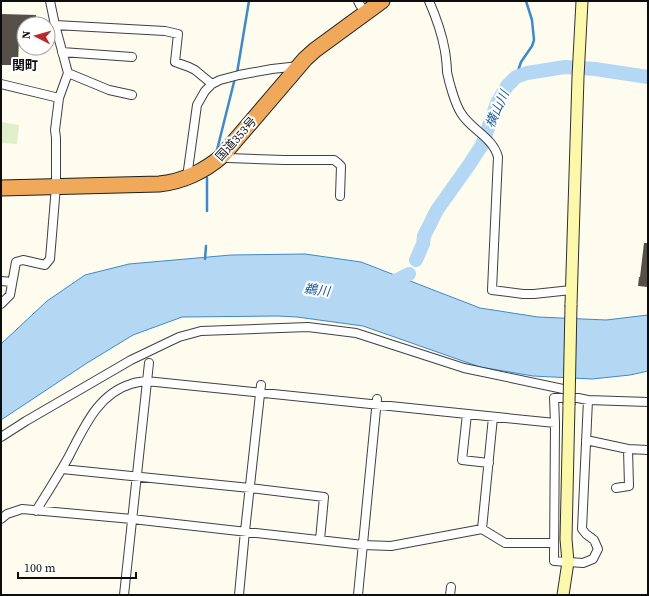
<svg xmlns="http://www.w3.org/2000/svg" width="649" height="596" viewBox="0 0 649 596" font-family="'Source Serif 4','Noto Sans JP',serif">
  <style>
    .pitch { fill: #e0efca }
    .water { fill: #b4d8f4; stroke: #3d89c9 }
    .lines { fill: none; stroke-linecap: round; stroke-linejoin: round }
    .stream { stroke: #3d89c9; stroke-width: 2.5 }
    .river { stroke: #b4d8f4; stroke-width: 14 }
    .building { fill: #554f4a }
    .street-casing { stroke: #404040; stroke-width: 10 }
    .secondary-casing { stroke: #2f2f2f; stroke-width: 13 }
    .highway-casing { stroke: #1e1e1e; stroke-width: 17 }
    .street { stroke: #fff; stroke-width: 8 }
    .secondary { stroke: #fcf8ab; stroke-width: 11 }
    .highway { stroke: #f0a85a; stroke-width: 15 }
    .secondary-bridge-casing { stroke: #2f2f2f; stroke-width: 13; stroke-linecap: butt }
    .secondary-bridge { stroke: #fcf8ab; stroke-width: 11 }
    .labels { text-anchor: middle; dominant-baseline: central; stroke-width: 4; stroke-linejoin: round; paint-order: stroke }
    .street-label { font-size: 12px; fill: #0d0d0d; stroke: #fff }
    .neighbourhood-label { font-size: 13px; font-weight: bold; fill: #0d0d0d; stroke: #fff }
    .water-label { font-size: 13px; font-style: italic; fill: #1a5b9b; stroke: #fff }
  </style>
  <rect width="100%" height="100%" fill="#fefcee"/>
  <path class="pitch" d="M1 122 19 125 17 144 1 143Z"/>
  <path class="water" d="M305 254 361 262 480 308 538 317 606 320 648 315V371L630 375 592 379 533 376 480 367 363 326 297 317 278 316 182 317 133 335 87 363 1 420V344L47 301 85 275 129 264 231 255Z"/>
  <g class="lines">
    <path class="stream" d="M237 73 249 1
      M516 77 521 62 532 46 534 40 532 20 526 1
      M217 150 235 78
      M207 178V211
      M205 259 206 246"/>
    <path class="river" d="M416 260 423 244 424 236 437 210 469 165 482 145 497 103 507 86 516 77 527 73 565 67 595 69 648 77
      M385 286 409 274"/>
  </g>
  <path class="building" d="M1 14 36 15V24H24V38L19 37 18 65H1Z
    M644 243H648V287L638 286 639 277H640Z"/>
  <g class="lines">
    <defs>
      <path id="street" d="M358 1 360 5 366 13
        M429 1C436 17 442 34 445 51 446 58 447 65 447 72 449 82 455 104 461 113 470 129 493 137 498 157L492 290 523 294H534L571 290
        M55 25 165 31 178 34 175 62 189 67 195 70 212 84
        M62 52 132 57
        M68 73 109 90 132 95
        M1 84 59 98
        M222 156 228 158 284 160H334L338 163 341 166 340 196
        M188 176V170L197 105 205 91 212 84 220 80 239 75 272 69 299 66
        M1 281 12 282
        M1 304 10 295 16 262 23 260 45 265 50 259 56 186V138L55 130 59 98 68 73 55 25 50 1
        M588 400 582 529 586 534 594 540 598 549 593 559 583 563 554 561 555 423 554 398H578L588 400 648 402
        M467 414 462 460 489 463
        M1 437 26 421 131 360 179 337 201 331 308 327 356 333 464 368 563 389
        M586 440 628 449 648 450
        M62 469 250 488 324 497 320 540
        M616 488 629 486 628 449
        M36 511C47 493 58 476 68 458 83 430 97 394 131 384 136 382 141 382 146 381L555 423
        M1 519 7 514 22 509 132 519 363 545 391 546 482 529 505 543H554
        M482 529 493 417
        M124 595 149 363
        M239 595 245 531 261 385
        M358 595 377 399
        M450 595 451 587"/>
      <path id="secondary" d="M571 305 578 77 582 1
        M563 595 568 562 566 539 569 405"/>
      <path id="highway" d="M1 188 159 184C182 182 205 171 222 156L305 59 315 50 382 1"/>
    </defs>
    <use href="#street" class="street-casing"/>
    <use href="#secondary" class="secondary-casing"/>
    <use href="#highway" class="highway-casing"/>
    <use href="#street" class="street"/>
    <use href="#secondary" class="secondary"/>
    <use href="#highway" class="highway"/>
    <defs>
      <path id="secondary-bridge" d="M569 405 571 305"/>
    </defs>
    <use href="#secondary-bridge" class="secondary-bridge-casing"/>
    <use href="#secondary-bridge" class="secondary-bridge"/>
  </g>
  <g class="labels">
    <g class="street-label">
      <text transform="translate(236 139) rotate(-48)">国道353号</text>
    </g>
    <g class="neighbourhood-label">
      <text x="25" y="65">関町</text>
    </g>
    <g class="water-label">
      <text transform="translate(497 109) rotate(-66)">横山川</text>
      <text transform="translate(317 290) rotate(6)">鵜川</text>
    </g>
  </g>
  <rect width="649" height="596" fill="none" stroke="#0d0d0d" stroke-width="4"/>
  <g transform="translate(36 36) rotate(276)"><circle r="19" fill="#ffffff" stroke="#9e9e9e"/>
  <path d="M0-3L7 15L0 10L-7 15Z" fill="#b92b29"/>
  <text y="-6" font-size="11" font-weight="bold" text-anchor="middle" fill="#0d0d0d">N</text>
  </g>
  <path d="M18 572v6h118v-6" fill="none" stroke="#0d0d0d" stroke-width="2"/>
  <text x="24" y="572" font-size="12" fill="#0d0d0d" stroke="#ffffff" stroke-width="3" paint-order="stroke">100 m</text>
</svg>
